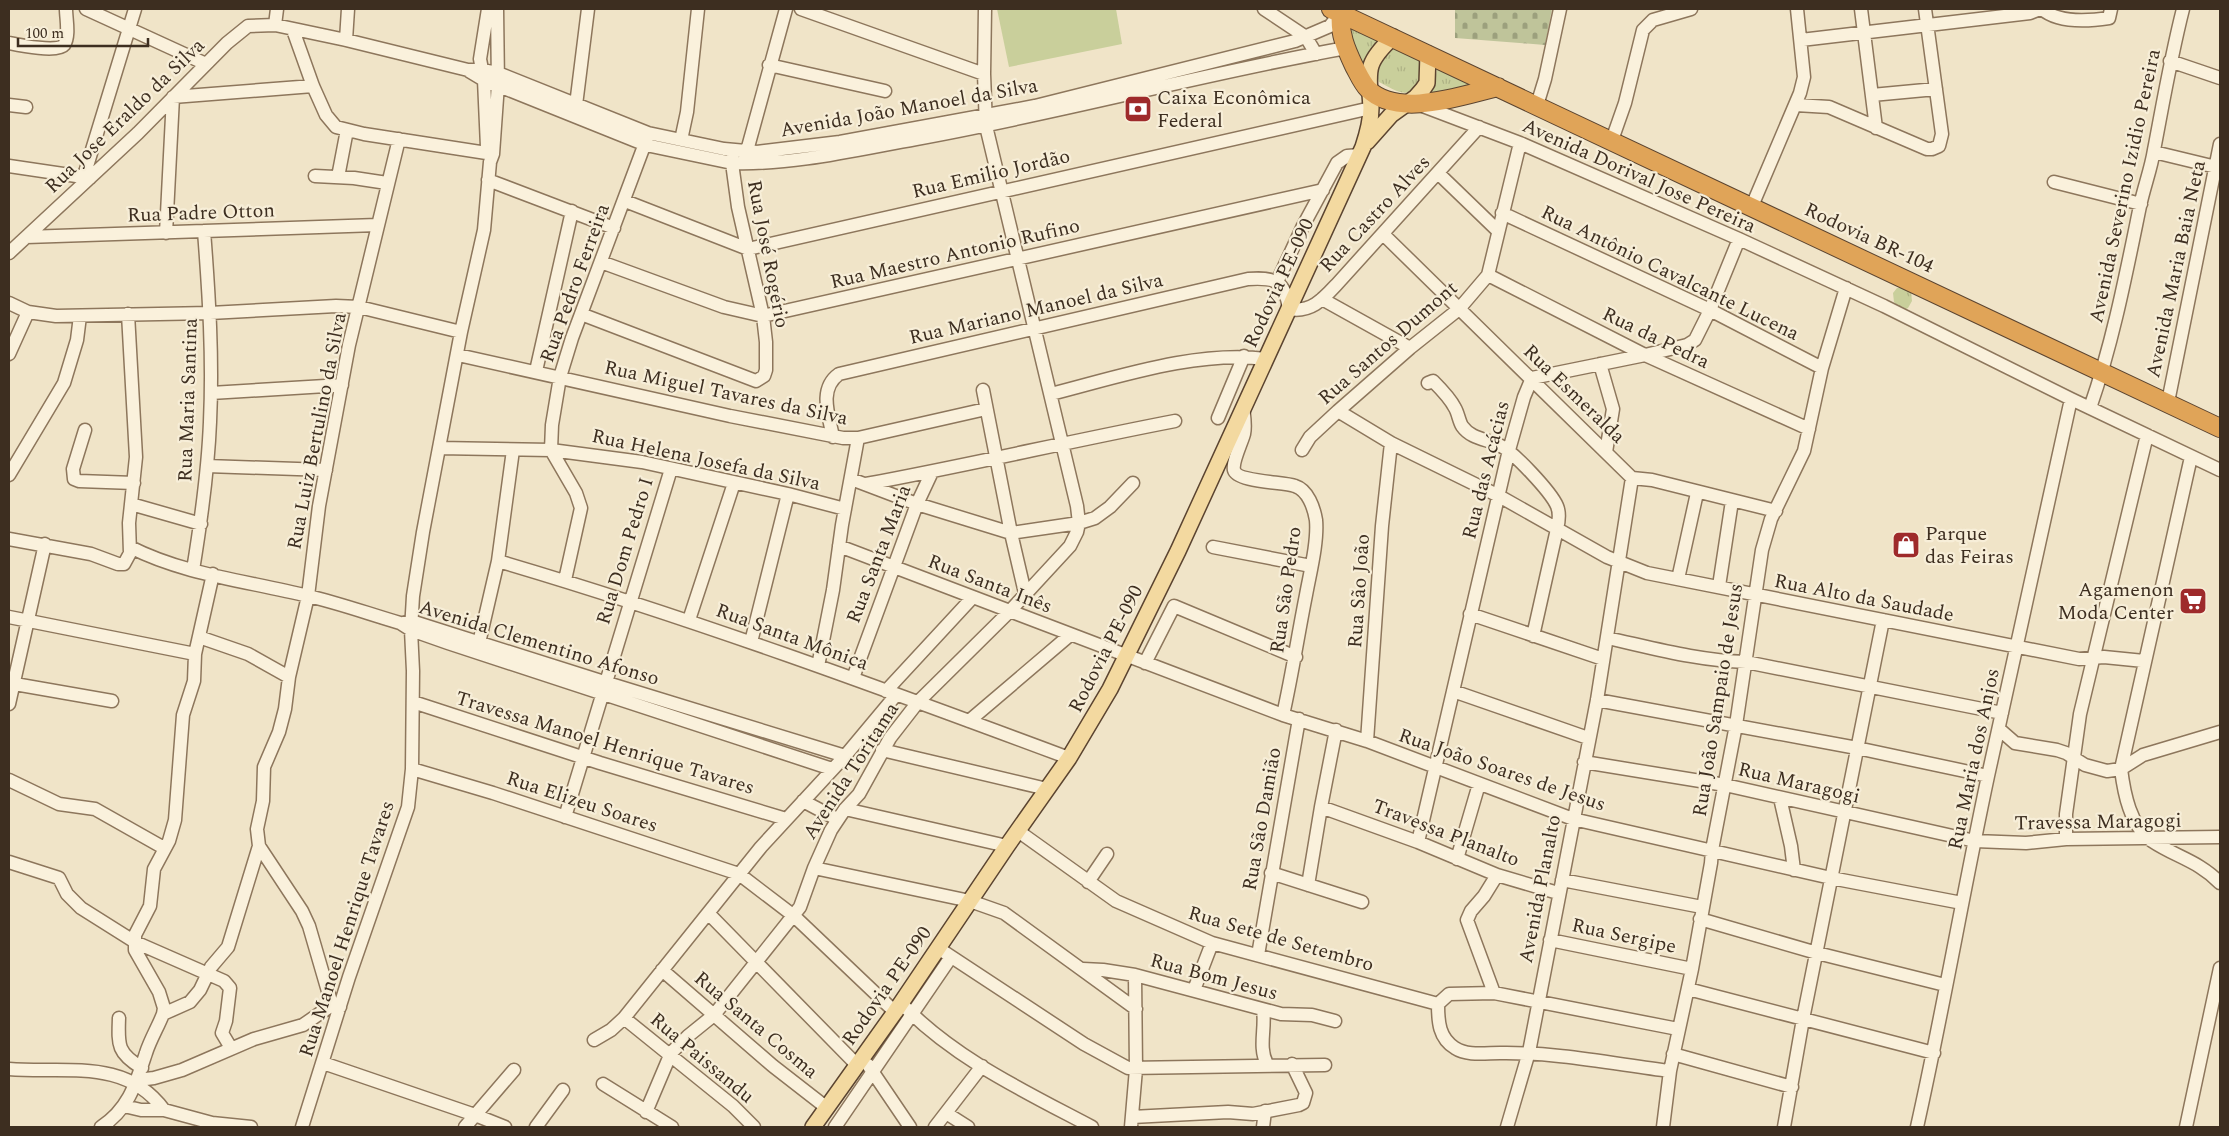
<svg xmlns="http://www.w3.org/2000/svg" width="2229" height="1136" viewBox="0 0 2229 1136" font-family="Spectral,serif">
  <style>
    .grass { fill: url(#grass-tufts) }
    .cemetery { fill: url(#cemetery-stones) }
    .garden { fill: #c9cf9b }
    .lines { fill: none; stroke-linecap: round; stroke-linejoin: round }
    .minor-casing { stroke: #8d765c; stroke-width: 15 }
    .major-casing { stroke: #5b4430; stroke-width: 18 }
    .highway-casing { stroke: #5b4430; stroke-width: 20 }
    .minor { stroke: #faf1dc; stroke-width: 12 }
    .major { stroke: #f3d9a0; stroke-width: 15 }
    .highway { stroke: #e0a458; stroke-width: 18 }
    .labels { text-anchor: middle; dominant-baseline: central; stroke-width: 4.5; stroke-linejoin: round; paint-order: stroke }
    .poi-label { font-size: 20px; fill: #3d2e20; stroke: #f7eed8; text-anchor: start }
    .street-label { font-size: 20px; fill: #3d2e20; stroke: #f7eed8 }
  </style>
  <defs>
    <pattern id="grass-tufts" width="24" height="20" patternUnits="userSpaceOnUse" patternTransform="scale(1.25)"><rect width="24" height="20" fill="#c9cf9b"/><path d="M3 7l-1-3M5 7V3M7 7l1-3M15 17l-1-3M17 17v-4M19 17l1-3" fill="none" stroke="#aeb285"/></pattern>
    <pattern id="cemetery-stones" width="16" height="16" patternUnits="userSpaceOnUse" patternTransform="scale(1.25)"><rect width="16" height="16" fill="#bfc49a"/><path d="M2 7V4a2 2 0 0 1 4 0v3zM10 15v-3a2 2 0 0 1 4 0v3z" fill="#9ca07d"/></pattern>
  </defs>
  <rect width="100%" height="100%" fill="#f0e4c8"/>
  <path class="grass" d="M1347 26 1382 42 1363 68Z
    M1392 45 1426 63C1426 74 1425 79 1418 87 1406 100 1392 88 1379 82L1375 70Z
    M1437 67 1474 85 1419 99C1431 89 1436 82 1437 67Z
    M1897 288H1905L1911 292 1912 301 1908 308 1902 311 1894 302 1893 293Z"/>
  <path class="cemetery" d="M1455 9H1552L1545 45 1455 38Z"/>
  <path class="garden" d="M997 9H1116L1122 44 1009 67Z"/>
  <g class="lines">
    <defs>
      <path id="minor" d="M86 9 206 64
        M801 9 984 74
        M1264 9 1306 37 1316 54
        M1861 9 1876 128
        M2042 9C2058 23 2089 21 2109 18L2111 9
        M275 25 277 9
        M293 30 313 86 326 115 336 127 364 134 493 154
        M346 40 348 9
        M1801 40 2030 13 2040 9
        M9 43C19 45 58 53 64 45 70 36 66 19 66 9
        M2170 61 2220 78
        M769 65 885 91
        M469 71 484 80 646 145 732 163C793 165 855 150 916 139 1060 113 1202 74 1346 48
        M1872 95 1936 89
        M9 105 26 107
        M1420 105 1520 143 1739 239 1884 306 2071 399 2220 470
        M1537 105 1545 79 1560 9
        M1796 105 1829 107 1927 149H1932L1939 146 1942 134 1925 9
        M575 113 588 9
        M681 140 687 112 698 9
        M1612 140 1625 103 1643 30 1653 20 1691 9
        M487 147 484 80 480 59 488 9
        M2154 152 2216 167
        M745 158 786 9
        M9 166 90 178
        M1439 174 1497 230
        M84 176 135 9
        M315 176 354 178 387 183
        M338 177 347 130
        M488 180 614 228
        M2054 182 2141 204
        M625 201 748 249 1371 108
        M1752 206 1800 93 1804 77 1797 9
        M1502 213 1710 310 1822 368
        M166 233 173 97 313 86
        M1383 234 1632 478 1652 480 1776 511
        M26 237 377 225
        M9 253 138 133 227 43 248 26 275 25 346 40 468 70H482L498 73 648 133 724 149 757 152 840 142 1035 106 1295 41 1330 26 1342 11
        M601 262 724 307 763 316 1323 190
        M1488 275 1645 355 1809 429
        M1277 282 1303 226 1337 163 1347 156 1360 155
        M1322 299 1410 348
        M9 303 28 312 56 316 210 313 336 306 359 307 461 332
        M581 314 756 381 764 376 766 370V342L763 316 738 207 732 163 733 154
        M9 354 28 312
        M458 355 730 416 843 438H858L986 409
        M1600 364 1613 409 1606 452
        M536 371 572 211
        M1428 383 1433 381C1441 389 1450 398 1455 408 1458 413 1459 421 1462 426 1471 439 1487 439 1499 445 1513 451 1551 492 1557 506 1560 513 1559 521 1557 529L1533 636
        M983 390 1011 533 1025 593
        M211 393 342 385
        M1051 394C1118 377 1197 350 1266 359
        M2168 402 2220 144
        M1243 407C1244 416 1246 425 1244 434 1242 442 1232 462 1234 470 1237 482 1284 482 1295 486 1308 490 1314 508 1316 520 1318 542 1310 573 1306 595 1298 635 1292 675 1283 715
        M2090 408C2113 342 2126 274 2140 206 2144 187 2151 169 2154 150 2163 103 2171 56 2183 9
        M1338 411 1391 443 1499 496 1607 557 1647 573 2079 659 2104 657 2144 661
        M1218 418 1244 356
        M85 430 73 469 74 479 79 481 134 483
        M833 437C829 416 818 389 839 374L1248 279C1276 277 1285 281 1289 309 1312 313 1324 298 1338 283L1479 127
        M439 448 551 450 642 462 788 494 845 509
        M1302 450 1310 437 1338 411 1410 348 1459 309 1488 275 1520 143
        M2191 457 2121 769C2124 793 2130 826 2152 841 2176 857 2199 861 2220 883
        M207 466 326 470
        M9 475 64 383 77 340 80 316
        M851 479 917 504 1011 533 1079 523 1095 518 1110 507 1133 483
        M866 484C969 465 1071 441 1175 421
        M131 504 201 524
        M9 539 91 554 118 564H124L130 553 129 523 136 457 128 314
        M839 546 1283 715 1367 741 1573 819 1831 878 1962 903
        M130 547C185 575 248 581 308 596 339 603 369 614 400 623L411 630 448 643 832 769
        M1213 547 1311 566
        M498 561C692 618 881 688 1069 758
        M193 570C201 521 208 472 210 422 213 358 209 295 204 231
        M1678 579 1697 493
        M565 580 581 508 576 493 551 450 552 425 560 377 572 338 647 138
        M1719 586 1732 501
        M1470 614 1603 659
        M9 617 195 654
        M689 620 734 483
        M403 623 411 621 604 682 845 756
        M199 637 248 654 289 677
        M1607 638C1653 648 1699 661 1746 662L2002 713
        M751 642 788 494
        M479 643 498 561 513 450
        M1145 663 1174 606 1296 657
        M818 666 833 590 842 525 858 438
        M853 678 917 504 932 472
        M9 683 112 701
        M886 691 973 597
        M1453 691 1588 738
        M1597 700 1857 748 1988 776
        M413 702 600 763 786 819
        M9 704 45 544
        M969 721 1070 635
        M1999 729 2015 743 2057 750 2066 753 2085 765 2107 771 2121 769 2143 755 2220 732
        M1367 741 1382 526 1391 443
        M882 750 1047 789
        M1584 762 1725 785 1975 841 2026 843 2066 839 2220 837
        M412 769 493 793 739 874 794 916 895 1012
        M9 780 59 804 95 809 164 848
        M1780 798 1791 846 1794 870
        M803 801 837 819
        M1321 807 1418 842 1497 875 1558 893
        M845 809 1007 846
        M565 817 671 469
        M1018 831 1116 901 1212 943 1438 1004
        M2066 839V814L2080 714 2147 435
        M1418 842 1509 450 1524 397 1532 378 1645 355 1687 345 1695 340 1710 310 1739 239
        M1457 859 1479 784
        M9 862 59 878 67 894 81 908 135 942 224 981 230 988 226 1021 222 1033 231 1048
        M814 868 970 901 1004 913 1136 1009
        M1271 873 1362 902
        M1562 880 1702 907
        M1088 882 1107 854
        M1308 885 1321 807 1336 730
        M709 914 857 1065
        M1700 919 1817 953 1945 985
        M1550 940 1692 969
        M938 948 1084 1044 1128 1068 1325 1065
        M1258 955 1299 719
        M1083 969 1103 970 1135 975 1281 1014 1312 1015 1335 1021
        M662 970 773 1066 827 1108
        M1688 989 1934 1053
        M1194 990 1212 943
        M1494 993 1467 920 1471 911 1484 896 1497 875
        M901 1003C953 1058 1026 1092 1092 1127
        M1438 1004C1438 1022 1439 1038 1455 1048 1467 1056 1485 1053 1500 1053 1556 1052 1614 1064 1670 1071
        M1438 1004 1449 994 1494 993 1678 1029
        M332 1005 309 926 302 911 259 846 257 829 263 801 264 767 279 732 285 709 289 677 308 596 319 506 349 345 399 139
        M1263 1010C1266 1028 1258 1047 1267 1064
        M163 1014 190 1002 200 990 211 967 228 947 259 846
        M119 1018C118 1045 117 1053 142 1068
        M624 1018 733 1106 754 1127
        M594 1040 611 1030 624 1018 761 847 845 756 896 695
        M1673 1054 1792 1087
        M323 1063 475 1115 505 1127
        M868 1065 910 1127
        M9 1069C65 1074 125 1057 164 1110
        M138 1080 154 1078 182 1070 254 1039 303 1025 332 1005 340 1007
        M603 1084 672 1127
        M124 1106 141 1110H164L212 1123 251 1127
        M646 1112 671 1053 688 1036 714 1015 800 907 814 868 831 830 845 809 859 794 890 738 918 702 1009 612 1070 546 1077 532 1079 523 1077 506 986 126 984 74 985 9
        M946 1113 968 1127
        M1132 1117 1228 1112 1253 1114 1299 1105 1303 1103 1306 1093 1292 1064
        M101 1127C129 1109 136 1083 146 1053 150 1040 158 1027 163 1014L164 1008 159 992 135 950V935L150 906 154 869 169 841 175 820 183 715 194 681 195 654 213 574
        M302 1127 349 977 408 807 412 769 413 671 411 630 413 596 423 532 461 332 484 230 490 162 493 154 498 84 497 9
        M465 1127 514 1070
        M536 1127 563 1090
        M835 1127 951 957
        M935 1127 982 1066
        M1131 1127 1136 1069 1135 975
        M1263 1127 1265 1111
        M1507 1127 1529 1052 1597 700 1632 478
        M1663 1127 1670 1071 1692 969 1711 863 1712 850 1736 725 1762 550 1771 519 1804 451 1822 368 1846 288
        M1784 1127 1803 1019 1883 620
        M1917 1127C1943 1011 1963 893 1988 776 2015 650 2044 525 2071 399
        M2186 1127 2220 968"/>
      <path id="major" d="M1367 142 1391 115 1416 97 1423 89 1427 83 1428 54
        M813 1127 895 1012 1007 846 1069 758 1110 689 1178 551 1363 147C1367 135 1371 122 1371 108 1369 72 1363 65 1393 37"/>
      <path id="highway" d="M1331 9 2220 428
        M1341 14C1339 33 1346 49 1354 66 1358 73 1362 83 1368 89 1398 119 1463 95 1498 87"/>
    </defs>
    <use href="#minor" class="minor-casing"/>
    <use href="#major" class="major-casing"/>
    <use href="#highway" class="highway-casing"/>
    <use href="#minor" class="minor"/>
    <use href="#major" class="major"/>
    <use href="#highway" class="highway"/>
  </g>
  <defs>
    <symbol id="bank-square" viewBox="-11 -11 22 22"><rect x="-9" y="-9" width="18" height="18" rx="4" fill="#9e2a2b" stroke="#f7eed8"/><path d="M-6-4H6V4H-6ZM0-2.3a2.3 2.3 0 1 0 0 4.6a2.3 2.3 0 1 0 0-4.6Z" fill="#fff"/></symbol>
    <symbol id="shop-square" viewBox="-11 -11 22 22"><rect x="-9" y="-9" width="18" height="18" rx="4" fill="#9e2a2b" stroke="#f7eed8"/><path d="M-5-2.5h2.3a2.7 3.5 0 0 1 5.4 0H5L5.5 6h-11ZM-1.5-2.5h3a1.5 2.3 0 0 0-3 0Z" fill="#fff"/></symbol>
    <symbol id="supermarket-square" viewBox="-11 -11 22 22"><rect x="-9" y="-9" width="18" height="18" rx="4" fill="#9e2a2b" stroke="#f7eed8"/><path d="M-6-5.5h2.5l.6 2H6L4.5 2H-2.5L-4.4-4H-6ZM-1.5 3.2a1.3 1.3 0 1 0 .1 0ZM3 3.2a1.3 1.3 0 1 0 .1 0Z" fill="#fff"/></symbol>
  </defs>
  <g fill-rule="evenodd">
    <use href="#bank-square" x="1122" y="93" width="32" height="32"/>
    <use href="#shop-square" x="1890" y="529" width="32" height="32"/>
    <use href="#supermarket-square" x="2177" y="585" width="32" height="32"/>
  </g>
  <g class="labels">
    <g class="poi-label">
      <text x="1157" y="98">Caixa Econômica<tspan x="1157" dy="23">Federal</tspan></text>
      <text x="1925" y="534">Parque<tspan x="1925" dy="23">das Feiras</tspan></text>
      <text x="2174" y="590" text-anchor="end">Agamenon<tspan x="2174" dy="23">Moda Center</tspan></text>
    </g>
    <g class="street-label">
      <text transform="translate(909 108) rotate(-10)">Avenida João Manoel da Silva</text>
      <text transform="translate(125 116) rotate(-44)">Rua Jose Eraldo da Silva</text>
      <text transform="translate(991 174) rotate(-13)">Rua Emilio Jordão</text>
      <text transform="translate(1639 176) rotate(24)">Avenida Dorival Jose Pereira</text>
      <text transform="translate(2125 186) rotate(-78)">Avenida Severino Izidio Pereira</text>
      <text transform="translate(201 213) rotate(-2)">Rua Padre Otton</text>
      <text transform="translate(1375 214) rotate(-47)">Rua Castro Alves</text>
      <text transform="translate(1869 238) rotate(25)">Rodovia BR-104</text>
      <text transform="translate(768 254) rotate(79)">Rua José Rogério</text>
      <text transform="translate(955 254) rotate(-13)">Rua Maestro Antonio Rufino</text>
      <text transform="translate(2176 269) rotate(-78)">Avenida Maria Baia Neta</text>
      <text transform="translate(1670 273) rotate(26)">Rua Antônio Cavalcante Lucena</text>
      <text transform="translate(575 283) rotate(-70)">Rua Pedro Ferreira</text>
      <text transform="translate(1279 283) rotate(-65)">Rodovia PE-090</text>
      <text transform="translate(1036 309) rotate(-13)">Rua Mariano Manoel da Silva</text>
      <text transform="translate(1656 338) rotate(26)">Rua da Pedra</text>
      <text transform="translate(1388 343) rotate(-41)">Rua Santos Dumont</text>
      <text transform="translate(726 393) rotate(12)">Rua Miguel Tavares da Silva</text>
      <text transform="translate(1574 394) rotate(44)">Rua Esmeralda</text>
      <text transform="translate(188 400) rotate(-88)">Rua Maria Santina</text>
      <text transform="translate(317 431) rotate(-79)">Rua Luiz Bertulino da Silva</text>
      <text transform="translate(706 460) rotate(12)">Rua Helena Josefa da Silva</text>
      <text transform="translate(1486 470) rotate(-76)">Rua das Acácias</text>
      <text transform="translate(625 551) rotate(-73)">Rua Dom Pedro I</text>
      <text transform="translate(879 554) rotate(-69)">Rua Santa Maria</text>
      <text transform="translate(990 584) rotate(21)">Rua Santa Inês</text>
      <text transform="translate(1286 590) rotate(-82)">Rua São Pedro</text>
      <text transform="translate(1359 591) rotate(-86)">Rua São João</text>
      <text transform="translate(1864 598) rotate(11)">Rua Alto da Saudade</text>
      <text transform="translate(792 637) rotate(20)">Rua Santa Mônica</text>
      <text transform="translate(539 643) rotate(17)">Avenida Clementino Afonso</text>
      <text transform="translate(1106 649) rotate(-63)">Rodovia PE-090</text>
      <text transform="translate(1718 700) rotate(-81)">Rua João Sampaio de Jesus</text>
      <text transform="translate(605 743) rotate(17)">Travessa Manoel Henrique Tavares</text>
      <text transform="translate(1974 759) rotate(-78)">Rua Maria dos Anjos</text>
      <text transform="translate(1502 770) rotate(19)">Rua João Soares de Jesus</text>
      <text transform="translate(851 771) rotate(-57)">Avenida Toritama</text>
      <text transform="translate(1799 783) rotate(13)">Rua Maragogi</text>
      <text transform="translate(582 802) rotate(18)">Rua Elizeu Soares</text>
      <text transform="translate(1262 819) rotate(-80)">Rua São Damião</text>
      <text transform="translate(2098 822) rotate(-1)">Travessa Maragogi</text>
      <text transform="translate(1446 833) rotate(21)">Travessa Planalto</text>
      <text transform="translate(1540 889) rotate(-79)">Avenida Planalto</text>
      <text transform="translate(347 929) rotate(-72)">Rua Manoel Henrique Tavares</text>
      <text transform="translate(1624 936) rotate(12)">Rua Sergipe</text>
      <text transform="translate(1281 939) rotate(16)">Rua Sete de Setembro</text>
      <text transform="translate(1214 977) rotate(15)">Rua Bom Jesus</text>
      <text transform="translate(887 986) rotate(-55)">Rodovia PE-090</text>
      <text transform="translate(756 1025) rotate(40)">Rua Santa Cosma</text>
      <text transform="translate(702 1058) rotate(40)">Rua Paissandu</text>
    </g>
  </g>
  <rect width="2229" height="1136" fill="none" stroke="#3d2e20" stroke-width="20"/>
  <path d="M18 38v8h130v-8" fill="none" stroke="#3d2e20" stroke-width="2.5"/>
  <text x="25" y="38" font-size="15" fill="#3d2e20" stroke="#f7eed8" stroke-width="4" paint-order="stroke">100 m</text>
</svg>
